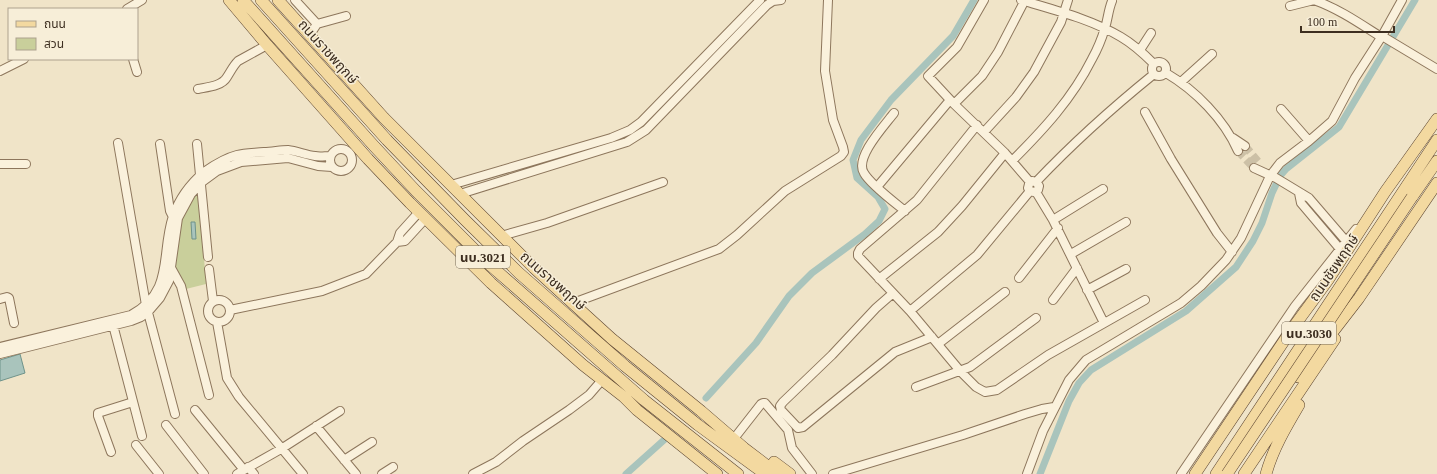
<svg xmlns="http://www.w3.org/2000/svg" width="1437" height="474" viewBox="0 0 1437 474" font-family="'Times New Roman','Noto Sans Thai',serif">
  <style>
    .green { fill: #c9cf9b }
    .water { fill: #a9c4bc; stroke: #6f938a }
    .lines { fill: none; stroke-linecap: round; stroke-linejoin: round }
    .canal { stroke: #a9c4bc; stroke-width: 7 }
    .minor-tunnel { stroke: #ccc0a6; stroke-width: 8; stroke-dasharray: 8 4; stroke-linecap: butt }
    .minor-casing { stroke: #8d765c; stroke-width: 10 }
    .major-casing { stroke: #5b4430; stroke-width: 12 }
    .minor { stroke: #faf1dc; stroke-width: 8 }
    .major { stroke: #f3d9a0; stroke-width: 11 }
    .major-bridge-casing { stroke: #5b4430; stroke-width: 12; stroke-linecap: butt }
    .major-bridge { stroke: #f3d9a0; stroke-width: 11 }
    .labels { text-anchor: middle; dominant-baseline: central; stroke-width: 3; stroke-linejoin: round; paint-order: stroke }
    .shield { fill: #f7eed8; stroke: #756857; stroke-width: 1 }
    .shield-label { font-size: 13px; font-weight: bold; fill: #3d2e20 }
    .street-label { font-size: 14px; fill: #3d2e20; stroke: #f7eed8 }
  </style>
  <rect width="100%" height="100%" fill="#f0e4c8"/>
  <path class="green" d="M202 182 208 257 204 258 206 284 182 290 172 267 178 218Z"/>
  <path class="water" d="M191 222H195L196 239H192Z
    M20 354 25 373 0 381V360Z"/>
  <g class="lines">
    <path class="canal" d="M706 398 756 343 789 296 812 273 865 234 879 221 885 209 878 197 857 178 853 160 861 140 891 100 953 36 974 0
      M626 474 664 440
      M1040 474 1069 401 1079 383 1091 370 1186 311 1236 267 1253 241 1262 223 1272 193 1280 176 1286 169 1339 127 1415 0"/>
    <path class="minor-tunnel" d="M1245 146 1260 164
      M1238 151 1254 168"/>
    <defs>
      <path id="minor" d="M295 0 317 24 313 30 309 34
        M984 0 957 47 928 76 954 104 1005 153 1030 182
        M1021 0C1054 10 1091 19 1121 37 1133 44 1144 54 1154 64
        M1314 0C1339 9 1359 23 1381 37
        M1290 6 1314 0
        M127 9 142 0
        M317 24 346 16
        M1382 36 1437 69
        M1140 50 1151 33
        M133 59 137 72
        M1152 69a7 7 0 1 1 14 0a7 7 0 1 1-14 0Z
        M0 71 24 59
        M1166 73C1195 90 1224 119 1238 151
        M1181 82 1212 54
        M198 89C208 87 222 86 227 77 231 71 233 66 238 61L267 45
        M954 104 982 76 998 52 1025 0
        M1281 109 1309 141
        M1145 112 1171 159 1217 233 1232 252
        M894 113C885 125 854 158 864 173 870 184 894 202 905 211
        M977 125 917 200 860 249 858 253V256L910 311 961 372 976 387 985 392 997 390 1048 355 1145 300
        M984 132 1016 97 1034 72 1061 22 1068 0
        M1233 138 1245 146
        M118 143 146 305 175 414
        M160 144 170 211 173 217 176 218
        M197 144 208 257
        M330 160a11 11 0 1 1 22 0a11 11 0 1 1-22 0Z
        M1012 161C1043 130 1072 99 1092 59 1097 50 1102 38 1105 28 1108 19 1108 11 1112 1
        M0 164H26
        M1254 168 1276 178 1309 198 1346 241
        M1036 182 1039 186 1038 190 1034 192 1030 191 1028 188 1029 184 1032 181 1036 182C1073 143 1112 108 1154 74
        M451 185 611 138 630 130 641 122 760 0
        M877 187 950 100
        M1036 192 1053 220 1104 323
        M1299 193 1301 203 1340 249
        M460 194 627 142 646 130 767 5 773 1 781 0
        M419 212 400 233 397 242 405 241 426 218
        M1053 220 1103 189
        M501 236 547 223 663 182
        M1071 254 1126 222
        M170 266 181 286 209 395
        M209 269 213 301
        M1019 278 1058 228
        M879 279 938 232 962 206 1005 153
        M1087 290 1126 269
        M892 294 876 308 832 355 783 402 780 406 781 410 798 428 803 427 895 352 932 337
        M0 299 7 297 9 298 14 323
        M208 311a11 11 0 1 1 22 0a11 11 0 1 1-22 0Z
        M1053 300 1077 268
        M573 303 719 249 737 235 785 191 841 156 844 152 843 147 833 120 825 71 828 0
        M230 310 322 291 366 274 397 242
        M910 311 977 255 1030 191
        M112 321 142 436
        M217 322 227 378 239 397 303 474
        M938 344 1005 292
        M0 347 131 315C175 291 160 255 173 216 179 199 191 183 204 172 214 165 225 158 237 155 245 153 255 153 264 152 272 152 280 150 288 150 297 151 306 155 315 156 320 157 325 156 330 156
        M0 354 131 321 141 317 148 312 160 298 169 281 178 218 191 194 202 182 217 171 241 162 288 158 318 166 332 167
        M916 387 970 367 1036 318
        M195 410 244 470
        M166 425 204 474
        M316 426 356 474
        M736 436 761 404 763 403H765L788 430 792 448 812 474
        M136 445 159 474
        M111 452 98 416V413L133 402
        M344 460 372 442
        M248 467 254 474
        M237 474 281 449 340 411
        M382 474 393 467
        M473 474 496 462 523 441 569 410 589 395 602 380
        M833 474 963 435 1025 414 1042 409 1054 407
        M1027 474 1043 431 1069 380 1086 360 1181 303 1201 286 1226 260 1241 238 1270 176 1280 163 1309 141 1332 121 1355 78 1382 36 1402 0
        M1181 474 1295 306 1356 229"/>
      <path id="major" d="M229 0 267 45 368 159 410 203 491 283 583 365 624 397 637 410 717 474
        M243 0 374 146 416 191 490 265 644 400 738 474
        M261 0 387 140 465 220 519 273 625 366 698 425 765 474
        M278 0 384 118 534 268 612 339 701 411 744 448 778 474
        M1412 197 1437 161
        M1298 377 1359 298 1437 183
        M774 462 790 474
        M1195 474 1292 329 1328 280 1385 192 1437 119
        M1216 474 1437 140
        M1244 474 1335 339
        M1266 474C1273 449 1286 427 1299 405"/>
    </defs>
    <use href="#minor" class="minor-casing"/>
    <use href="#major" class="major-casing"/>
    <use href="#minor" class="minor"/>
    <use href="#major" class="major"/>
    <defs>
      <path id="major-bridge" d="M1227 474 1412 197"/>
    </defs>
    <use href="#major-bridge" class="major-bridge-casing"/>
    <use href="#major-bridge" class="major-bridge"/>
  </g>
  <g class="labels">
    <g class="shield">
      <rect x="456" y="246" width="54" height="22" rx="3"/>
      <rect x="1282" y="322" width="54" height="22" rx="3"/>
    </g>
    <g class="shield-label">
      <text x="483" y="257">นบ.3021</text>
      <text x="1309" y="333">นบ.3030</text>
    </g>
    <g class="street-label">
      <text transform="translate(328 52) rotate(48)">ถนนราชพฤกษ์</text>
      <text transform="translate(1334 268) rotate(-56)">ถนนชัยพฤกษ์</text>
      <text transform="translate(553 281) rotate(41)">ถนนราชพฤกษ์</text>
    </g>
  </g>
  <rect x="8" y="8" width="130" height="52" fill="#f7eed8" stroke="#ada18e"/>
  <rect x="16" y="21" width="20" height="6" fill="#f3d9a0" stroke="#ada18e"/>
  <text x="44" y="28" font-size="12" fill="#3d2e20">ถนน</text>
  <rect x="16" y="38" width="20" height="12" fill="#c9cf9b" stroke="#ada18e"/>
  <text x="44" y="48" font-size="12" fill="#3d2e20">สวน</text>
  <path d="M1301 26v6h93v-6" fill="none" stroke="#3d2e20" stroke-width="2"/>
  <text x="1307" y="26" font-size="12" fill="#3d2e20" stroke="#f7eed8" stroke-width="3" paint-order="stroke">100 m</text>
</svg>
